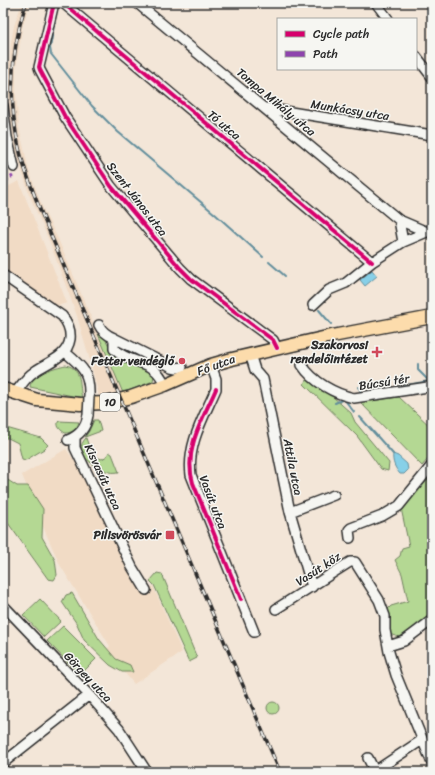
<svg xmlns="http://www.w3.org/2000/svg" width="435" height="775" viewBox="0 0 435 775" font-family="Sriracha,sans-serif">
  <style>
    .built { fill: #f1dbc5 }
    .green { fill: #b4d893; stroke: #70825f }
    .water { fill: #87d0e8; stroke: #628e9c }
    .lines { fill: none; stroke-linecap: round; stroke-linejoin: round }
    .stream { stroke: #628e9c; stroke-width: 2 }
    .minor-casing { stroke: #2b2b2b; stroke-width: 12 }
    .major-casing { stroke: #2b2b2b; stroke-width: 15 }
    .minor { stroke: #f6f6f2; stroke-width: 9 }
    .major { stroke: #fcdcac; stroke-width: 12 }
    .rail-casing { stroke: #2b2b2b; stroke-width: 3.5 }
    .rail { stroke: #f6f6f2; stroke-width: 2; stroke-dasharray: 6; stroke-linecap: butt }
    .minor-bridge-casing { stroke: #2b2b2b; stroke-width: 12; stroke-linecap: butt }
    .minor-bridge { stroke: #f6f6f2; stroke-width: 9 }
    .quiet { stroke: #8e44ad; stroke-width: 3; stroke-dasharray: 6 3; stroke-linecap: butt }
    .cycleway-casing { stroke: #f6f6f2; stroke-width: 6 }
    .cycleway { stroke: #d6006c; stroke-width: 4 }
    .poi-dot { fill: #d1495b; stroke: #f6f6f2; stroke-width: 1.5 }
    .labels { text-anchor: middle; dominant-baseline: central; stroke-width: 3; stroke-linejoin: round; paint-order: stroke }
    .shield { fill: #f6f6f2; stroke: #686867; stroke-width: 1 }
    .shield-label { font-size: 11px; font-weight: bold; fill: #2b2b2b }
    .street-label { font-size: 12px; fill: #2b2b2b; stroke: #f6f6f2 }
    .poi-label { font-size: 12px; font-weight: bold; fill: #2b2b2b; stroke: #f6f6f2; text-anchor: end }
  </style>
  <rect width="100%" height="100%" fill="#f3e6d8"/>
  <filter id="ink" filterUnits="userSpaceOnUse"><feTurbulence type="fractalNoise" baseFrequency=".025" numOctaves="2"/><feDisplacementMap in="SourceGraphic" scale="8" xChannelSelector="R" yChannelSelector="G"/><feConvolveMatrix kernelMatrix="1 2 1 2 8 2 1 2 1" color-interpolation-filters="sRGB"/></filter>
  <g filter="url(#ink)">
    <path class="built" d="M22 3H30L22 28 20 44 16 68V95L19 127 29 171 44 211 58 239 123 393 99 397 91 364 77 316 50 243 29 194 15 148 9 112 8 81 11 43 14 26Z
      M19 181 67 303 57 306 5 270 3 265V189Z
      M66 449 79 467 142 592 153 586 182 652 134 684 106 650 110 646 60 565 44 529 22 475Z"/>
    <path class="green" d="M100 333 104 337 115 356 141 368 142 366 154 375 153 381 123 393 98 334Z
      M66 365C83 369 79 386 82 398L30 387C31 374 55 367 66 365Z
      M306 380H314L351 413 355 422 389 463 388 471 381 469 357 436 304 384Z
      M399 397 432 428V454L422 466 360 402Z
      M94 420H98L101 431 85 437 89 431Z
      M59 421 79 422C77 429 72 433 65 433 61 430 57 428 58 422Z
      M3 427 41 438 48 445 44 449 26 460 22 459 18 443 8 438H3Z
      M86 438 92 456 102 459 107 456 109 452 112 454 119 472C117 472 113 473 110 472 96 469 71 453 86 438Z
      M3 477 17 486H28L43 509 42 537 55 560 57 575 54 580 48 579 8 523 3 521Z
      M428 480 430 481 432 492V616L402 638 389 634 387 610 391 606 408 601 402 574 395 560 400 556 402 548 409 546 401 508Z
      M157 573 162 574 197 658 189 662 154 585 150 581Z
      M72 593 99 639 116 659 130 665 133 672H122L110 665 84 640 77 624 62 602 66 595Z
      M40 599 61 621 44 637 23 615Z
      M63 626 96 659 80 675 47 641Z
      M267 708a6 6 0 1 1 12 0a6 6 0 1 1-12 0Z"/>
    <path class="water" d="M372 270 377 276 365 286 360 280Z
      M393 454 398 456 407 464 408 470 404 474H400C395 468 392 462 393 454Z"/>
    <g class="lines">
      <path class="stream" d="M57 8 50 48 51 54 92 106 118 132 215 214 263 257
        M269 262 285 276
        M319 310 331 324
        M418 364V370L429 381
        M358 387 363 393
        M390 388 429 381 432 384
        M335 403 344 399 354 412
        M360 417 393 454"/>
      <defs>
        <path id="minor" d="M54 3 39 67 40 70 65 117 111 186 180 268 191 279 273 340 277 348
          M63 3 372 262
          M137 3 399 220 427 232
          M376 3 388 19
          M416 56 432 77
          M3 106 7 137 14 167
          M266 108 432 135
          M399 220 403 242
          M3 275 62 316C68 323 71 330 70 339 67 358 47 362 34 372 26 377 21 386 15 393
          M313 305 329 290 346 283 372 262 403 242 429 231
          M99 325C102 332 107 335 114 338V349C131 366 154 357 165 385
          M114 338 172 367 177 368 182 367
          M65 352C83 367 90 373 89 397
          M250 354 255 370 263 379 290 512 312 587
          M211 365 216 379V389C204 417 187 444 191 475L254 632
          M302 365C313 382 335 394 354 398L428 387 432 390
          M75 437V448L132 567 146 590
          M68 440C79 436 86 428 88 415
          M290 512 334 495
          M350 538 349 530 351 528 382 516 399 506 432 465
          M3 605 89 695 119 729 147 772
          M276 609 350 562H355L379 600 385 616V630L389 652 396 675 432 763
          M388 646 404 641 432 620
          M368 758 375 772
          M3 763 89 695
          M375 771 422 740"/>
        <path id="major" d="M3 389 37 400 80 404 106 403 131 397 165 385 211 365 232 359 327 337 432 317"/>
      </defs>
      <use href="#minor" class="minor-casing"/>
      <use href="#major" class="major-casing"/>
      <use href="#minor" class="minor"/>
      <use href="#major" class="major"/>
      <defs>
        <path id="rail" d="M26 3C11 50 8 100 19 148 24 170 33 191 41 212L280 772"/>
      </defs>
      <use href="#rail" class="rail-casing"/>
      <use href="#rail" class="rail"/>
      <defs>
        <path id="minor-bridge" d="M88 415 89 397"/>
      </defs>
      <use href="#minor-bridge" class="minor-bridge-casing"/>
      <use href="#minor-bridge" class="minor-bridge"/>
      <path class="quiet" d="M3 182 13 176"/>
      <defs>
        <path id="cycleway" d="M54 3 39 67 40 70 65 117 111 186 180 268 191 279 273 340 277 348
          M63 3 372 262
          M216 389C203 419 183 449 193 483L241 599"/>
      </defs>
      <use href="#cycleway" class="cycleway-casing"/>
      <use href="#cycleway" class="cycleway"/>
    </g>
  </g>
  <g class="poi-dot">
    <path d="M375 346h4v4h4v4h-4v4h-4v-4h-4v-4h4z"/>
    <circle cx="182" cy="361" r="4"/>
    <rect x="165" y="530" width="10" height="10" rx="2"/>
  </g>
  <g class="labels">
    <rect class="shield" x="100" y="393" width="20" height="18" rx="3"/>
    <g class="shield-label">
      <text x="110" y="402">10</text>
    </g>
    <g class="street-label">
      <text transform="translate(276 102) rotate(40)">Tompa Mihály utca</text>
      <text transform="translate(350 110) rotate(9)">Munkácsy utca</text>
      <text transform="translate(224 125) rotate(40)">Tó utca</text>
      <text transform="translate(137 199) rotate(52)">Szent János utca</text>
      <text transform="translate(216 365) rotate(-20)">Fő utca</text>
      <text transform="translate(384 382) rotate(-9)">Búcsú tér</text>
      <text transform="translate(293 467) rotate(79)">Attila utca</text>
      <text transform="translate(103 477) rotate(65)">Kisvasút utca</text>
      <text transform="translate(213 502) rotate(69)">Vasút utca</text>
      <text transform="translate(318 569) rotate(-33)">Vasút köz</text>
      <text transform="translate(88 677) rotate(47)">Görgey utca</text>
    </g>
    <g class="poi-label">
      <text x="368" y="345">Szakorvosi<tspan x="368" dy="14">rendelőintézet</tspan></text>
      <text x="174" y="361">Fetter vendéglő</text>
      <text x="161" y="535">Pilisvörösvár</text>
    </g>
  </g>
  <rect width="435" height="775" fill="none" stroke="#f6f6f2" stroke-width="16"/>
  <rect x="8" y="8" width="419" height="759" fill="none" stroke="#2b2b2b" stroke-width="1.5" filter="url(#ink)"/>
  <rect x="277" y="18" width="140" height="52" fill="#f6f6f2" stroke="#a5a5a2"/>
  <rect x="285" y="31" width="20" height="6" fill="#d6006c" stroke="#a5a5a2"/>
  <text x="313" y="38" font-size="12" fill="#2b2b2b">Cycle path</text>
  <rect x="285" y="51" width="20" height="6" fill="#8e44ad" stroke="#a5a5a2"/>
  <text x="313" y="58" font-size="12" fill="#2b2b2b">Path</text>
</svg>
